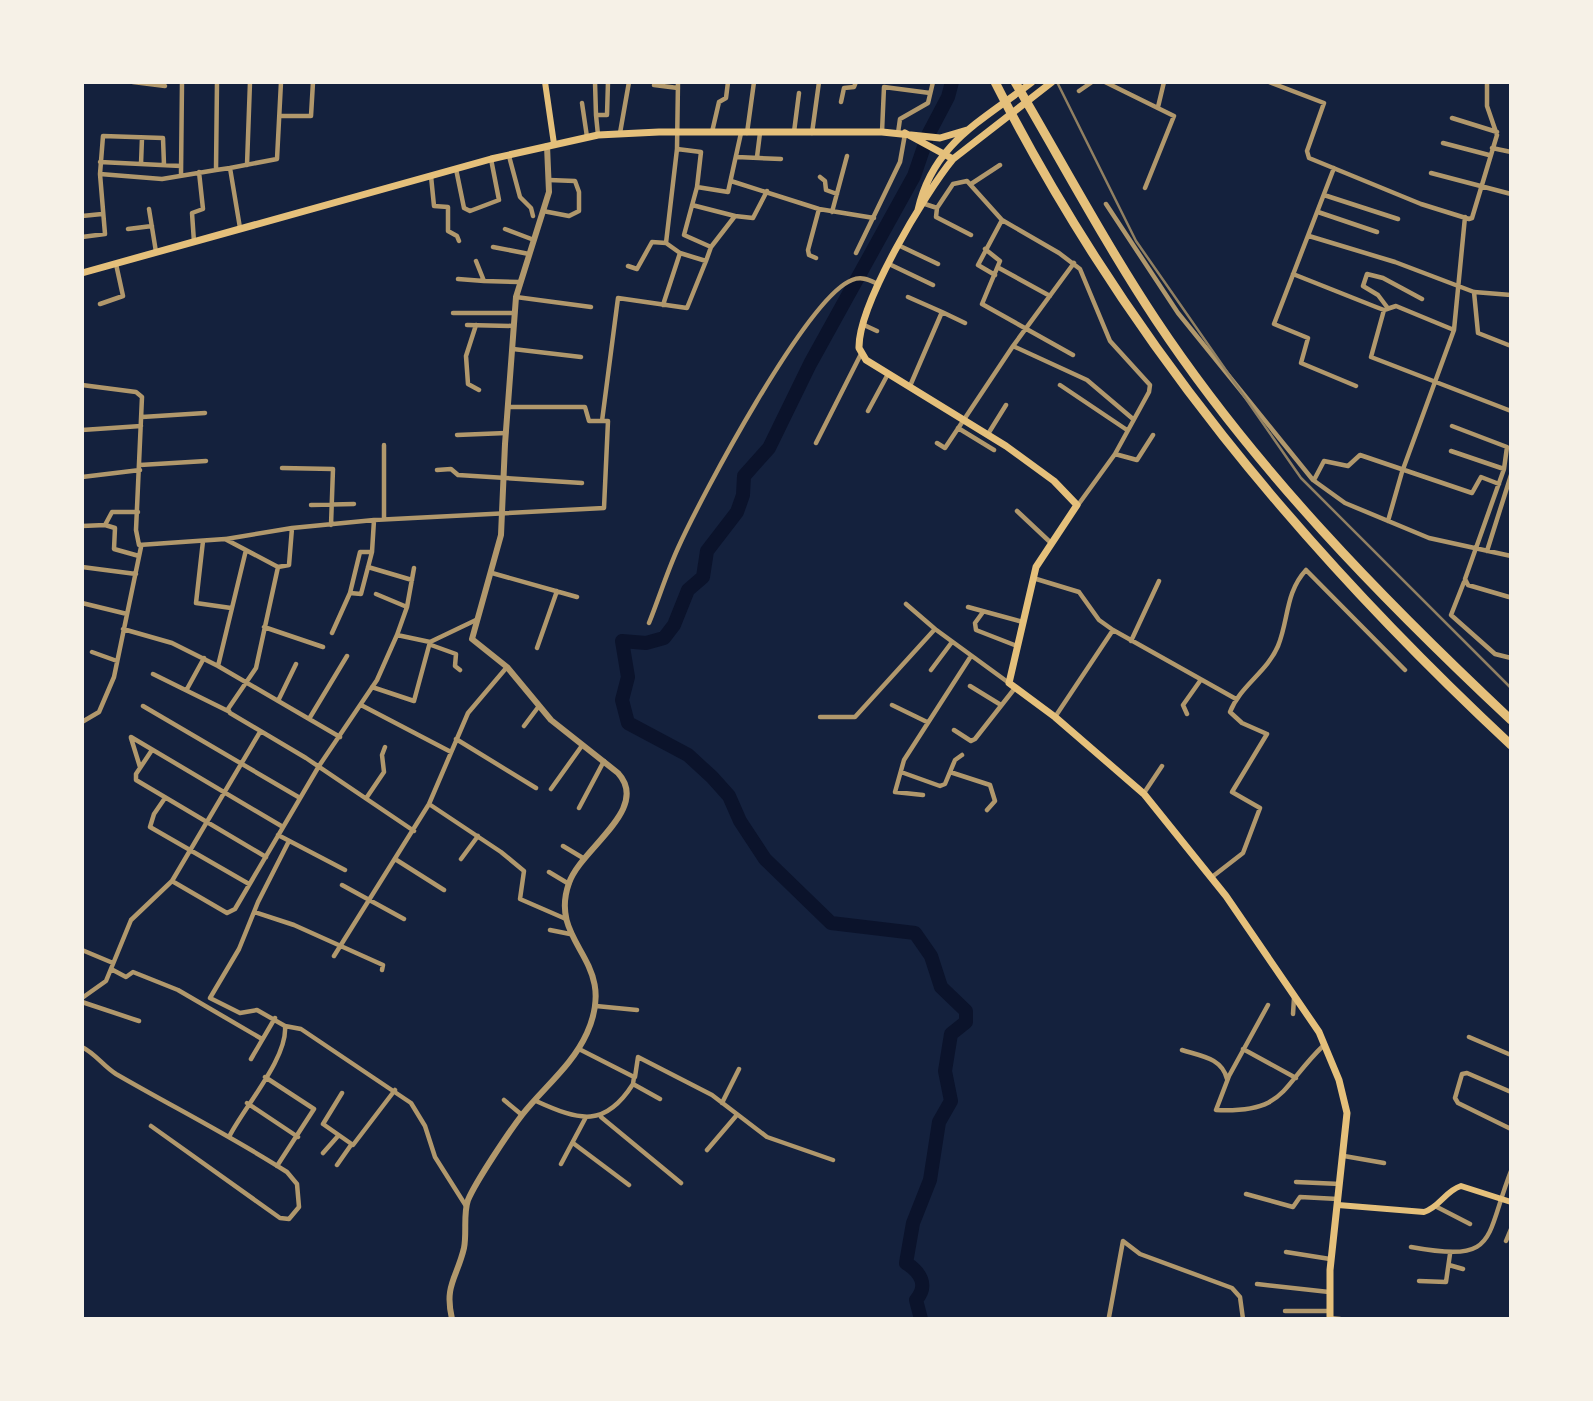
<svg xmlns="http://www.w3.org/2000/svg" width="1593" height="1401" viewBox="0 0 1593 1401" font-family="'Archivo Narrow',sans-serif">
  <style>
    .lines { fill: none; stroke-linecap: round; stroke-linejoin: round }
    .river { stroke: #0b132b; stroke-width: 14 }
    .minor { stroke: #b1986c; stroke-width: 4.5 }
    .tertiary { stroke: #b1986c; stroke-width: 6 }
    .secondary { stroke: #e5c07b; stroke-width: 6 }
    .primary { stroke: #e5c07b; stroke-width: 7 }
    .motorway { stroke: #e5c07b; stroke-width: 9 }
    .rail { stroke: #918062; stroke-width: 2.5 }
  </style>
  <rect width="100%" height="100%" fill="#14213d"/>
  <g class="lines">
    <path class="river" d="M921 1319 916 1300C929 1285 920 1272 906 1263L913 1223 930 1180 939 1122 951 1101 945 1071 951 1034 966 1022V1011L941 987 931 956 915 933 831 923 765 859 740 821 729 796 712 777 688 755 628 723 622 700 628 677 622 641 646 643 664 638 674 625 688 590 703 577 707 551 737 512 743 495 744 476 769 448 810 364 914 176 928 135 948 97 952 82"/>
    <path class="minor" d="M133 82 165 86
      M217 82 216 170 230 168 240 228
      M595 82 596 115H607L608 82
      M1105 82 1174 116 1145 188
      M1269 82 1324 103 1307 151 1309 158 1421 204 1469 219 1472 218 1497 135 1487 106V82
      M654 85 678 88
      M1079 91 1092 82
      M841 102 844 88 854 87 856 82
      M582 103 587 137
      M1158 107 1164 82
      M596 115 598 135
      M280 116H311L313 82
      M1452 118 1497 132
      M712 132 719 102 726 98 728 82
      M794 132 799 93
      M882 132 884 87 930 93
      M620 133 629 82
      M747 133 754 82
      M812 133 819 82
      M898 133 900 119 928 103 933 82
      M1443 143 1489 155
      M1492 148 1511 152
      M677 149 701 152 697 187 728 192 741 133
      M509 156 520 197 531 208 533 216
      M737 157 781 159
      M757 157 760 133
      M100 162 181 166
      M141 164 142 138
      M247 165 250 82
      M230 168 277 159 281 82
      M1334 168 1274 324 1308 338 1301 363 1356 386
      M456 169 464 208 470 211 499 200 491 159
      M1431 173 1511 194
      M100 174 162 179 216 170
      M181 174 182 82
      M431 176 434 206 448 207V231L457 236 459 241
      M820 177 825 181 826 190 837 194
      M731 181 819 209 874 218
      M971 184 1000 165
      M697 187 684 235 711 247 735 216 753 218 767 191
      M1324 195 1398 219
      M925 204 937 208 953 184 967 181 1002 220 1059 253 1080 269 1110 341 1150 385 1149 392 1115 454 1078 505
      M1106 204 1178 313 1313 480 1345 503 1429 538 1511 556
      M692 205 735 216
      M937 208 936 217 971 235
      M149 209 156 252
      M543 211 569 216 579 211V192L575 181 549 180
      M832 212 847 156
      M1318 212 1377 232
      M82 216 102 214
      M128 229 152 226
      M505 229 534 240
      M1309 236 1395 262 1474 292 1511 295
      M82 237 105 234 100 174 103 136 163 138 164 165
      M194 242 192 213 203 209 199 172
      M898 245 938 264
      M493 247 529 254
      M985 249 1000 261 982 304 1073 355
      M856 253 900 162 905 134
      M816 258 809 255 808 250 819 209
      M476 261 484 281 519 282
      M706 261 711 247
      M889 264 933 285
      M628 266 637 269 652 242 666 243
      M999 268 1050 296
      M1293 274 1376 307 1384 310 1396 306 1454 330 1465 217
      M995 275 978 265 1002 220
      M458 279 484 281
      M1474 292 1478 333 1511 346
      M516 297 591 307
      M908 297 942 312 910 386
      M100 304 123 296 116 264
      M663 305 680 253 666 243 677 149 678 82
      M1387 307 1378 295 1363 286 1367 274 1383 278 1422 299
      M1384 310 1371 357 1511 411
      M942 312 965 323
      M453 313H515
      M467 325 514 326
      M476 325 466 356 468 384 479 390
      M864 325 877 331
      M1013 346 1087 380 1133 419
      M513 349 581 357
      M82 385 136 392 142 397 136 530 139 545 225 539 278 567 256 668 228 709 230 713 306 758 414 831
      M1060 385 1127 430
      M868 411 888 374
      M142 417 205 413
      M602 421 618 298 687 308 706 261 680 253
      M1452 426 1507 447 1504 469 1465 579 1468 585 1509 597
      M958 428 994 450
      M82 430 141 426
      M988 434 1006 405
      M457 435 506 433
      M816 443 861 354
      M937 443 945 448 1013 346 1074 263
      M1451 451 1504 469
      M1115 454 1137 460 1153 435
      M140 465 206 461
      M282 468 333 469 331 525
      M437 470 451 469 458 475 582 483
      M82 477 140 470
      M1314 480 1324 461 1348 466 1360 455 1472 493 1481 477 1499 484
      M311 505 354 504
      M1017 511 1050 542
      M384 519V445
      M1388 521 1402 472 1454 330
      M105 525 115 528 114 549 139 556
      M82 526 105 525 112 512H138
      M226 539 292 528 374 520 604 508 608 421H589L585 407H509
      M203 541 196 603 231 608
      M246 550 218 666 340 737
      M1487 551 1511 475
      M82 567 136 574
      M278 567 289 565 292 528
      M368 567 412 580
      M492 573 577 597
      M1033 578 1079 592 1099 620 1113 630 1236 699
      M1464 582 1451 615 1495 654 1511 658
      M350 593 360 552H372
      M376 594 407 607
      M82 603 127 614
      M906 604 935 629 1009 683
      M968 607 1023 622
      M983 612 975 623 976 630 1017 646
      M649 623C659 598 667 572 678 548 701 497 807 297 852 280 862 276 869 280 878 284
      M264 627 323 647
      M123 629 172 643 218 666
      M332 633 350 593 361 594 372 552 374 520
      M397 635 407 607 414 568
      M1131 641 1159 581
      M431 645 456 654 455 666 460 670
      M537 648 557 591
      M92 652 117 661
      M931 670 952 642
      M153 674 228 711
      M970 686 1001 705
      M372 687 414 701 430 642
      M187 689 204 658
      M278 701 296 664
      M361 705 451 752
      M892 705 927 722
      M143 706 300 798
      M1187 714 1183 705 1200 681
      M820 717H855L935 629
      M1055 717 1113 630
      M309 719 347 656
      M82 722 99 712 114 677 141 547
      M524 726 539 706
      M954 730 971 741 975 739 1015 688
      M131 737 283 827
      M131 738 140 767
      M456 739 536 788
      M152 750 136 774V780L266 857
      M901 772 940 786 945 784 955 760 962 755
      M950 772 990 785 995 801 987 810
      M551 789 581 747
      M1144 793 1162 766
      M923 795 895 792 904 760 971 656
      M367 797 384 772 382 755 385 747
      M165 798 154 814 150 827 249 884
      M429 804 501 852 524 871 520 899 566 919
      M579 808 604 761
      M278 835 345 870
      M563 846 583 858
      M395 859 444 890
      M461 859 478 836
      M549 872 569 884
      M1212 877 1243 853 1260 808 1232 792 1267 734 1242 723 1230 712C1240 686 1267 672 1278 646 1289 619 1285 593 1306 570L1405 670
      M172 881 227 913 235 909 319 766 377 680 397 635 430 642 476 620
      M342 885 404 919
      M254 912 294 925 383 965 382 970
      M550 930 570 934
      M82 950 113 963
      M334 956 429 804 468 713 507 667
      M111 969 126 977 133 972 178 990 262 1039
      M82 998 106 981 131 920 172 881 260 732
      M82 1002 139 1021
      M1268 1005 1229 1076 1216 1110C1287 1113 1280 1087 1324 1045
      M596 1006 637 1010
      M1293 1014 1294 998
      M285 1026 257 1010 240 1013 210 998 239 949 258 902 289 841
      M1469 1037 1511 1055
      M82 1047C96 1054 103 1066 116 1074 173 1107 231 1136 287 1172L297 1184 299 1207 289 1219 280 1218 151 1126
      M579 1049 634 1077 633 1084 660 1099
      M1243 1049 1296 1078
      M1182 1050C1201 1056 1222 1058 1227 1079
      M251 1059 275 1018
      M265 1077 314 1109 277 1166
      M635 1077 638 1057 712 1095 767 1137 833 1160
      M1511 1092 1467 1073 1462 1074 1455 1098 1458 1103 1511 1129
      M342 1093 323 1124 353 1145 395 1090
      M504 1100 522 1115
      M536 1101C580 1121 605 1128 633 1084
      M247 1103 298 1137
      M722 1103 739 1069
      M601 1117 681 1183
      M229 1137C244 1107 288 1058 285 1026L301 1029 411 1103 425 1126 435 1157 466 1206
      M573 1143 629 1185
      M707 1150 736 1116
      M323 1153 338 1136
      M1344 1156 1384 1163
      M561 1164 586 1117
      M337 1165 351 1145
      M1296 1182 1340 1184
      M1246 1194 1293 1207 1300 1197 1338 1199
      M1437 1207 1470 1224
      M1506 1241 1511 1229
      M1411 1247C1499 1263 1484 1240 1511 1171
      M1286 1252 1330 1259
      M1449 1265 1463 1269
      M1419 1281 1446 1282 1450 1254
      M1257 1284 1329 1292
      M1285 1311H1329
      M1109 1317 1123 1241 1140 1254 1232 1288 1240 1297 1243 1319
      M1330 1318 1340 1319"/>
    <path class="tertiary" d="M452 1319C444 1285 457 1278 464 1248 467 1233 463 1214 468 1200 476 1181 509 1132 522 1115 544 1087 572 1066 587 1033 620 959 547 945 569 883 581 848 651 809 618 773L551 720 507 667 472 639 501 535 505 444 516 297 549 192 547 146"/>
    <path class="secondary" d="M545 82 554 144
      M1338 1205 1424 1212C1440 1207 1445 1191 1461 1186L1511 1202"/>
    <path class="primary" d="M1052 82 953 159C925 193 858 305 859 348L866 360 1006 446 1054 481 1077 505 1036 567 1009 683 1055 717 1144 794 1226 896 1319 1032 1339 1080 1347 1113 1330 1270V1319
      M905 133 953 159
      M918 210C933 143 982 121 1032 82
      M82 273 491 159 598 135 659 132H882L940 138 967 130"/>
    <path class="motorway" d="M995 82C1124 337 1303 551 1511 745
      M1015 82C1062 162 1105 243 1156 320 1255 469 1381 598 1511 720"/>
    <path class="rail" d="M1057 82 1136 241 1301 478 1511 688"/>
  </g>
  <rect width="1593" height="1401" fill="none" stroke="#f6f1e7" stroke-width="168"/>
</svg>
